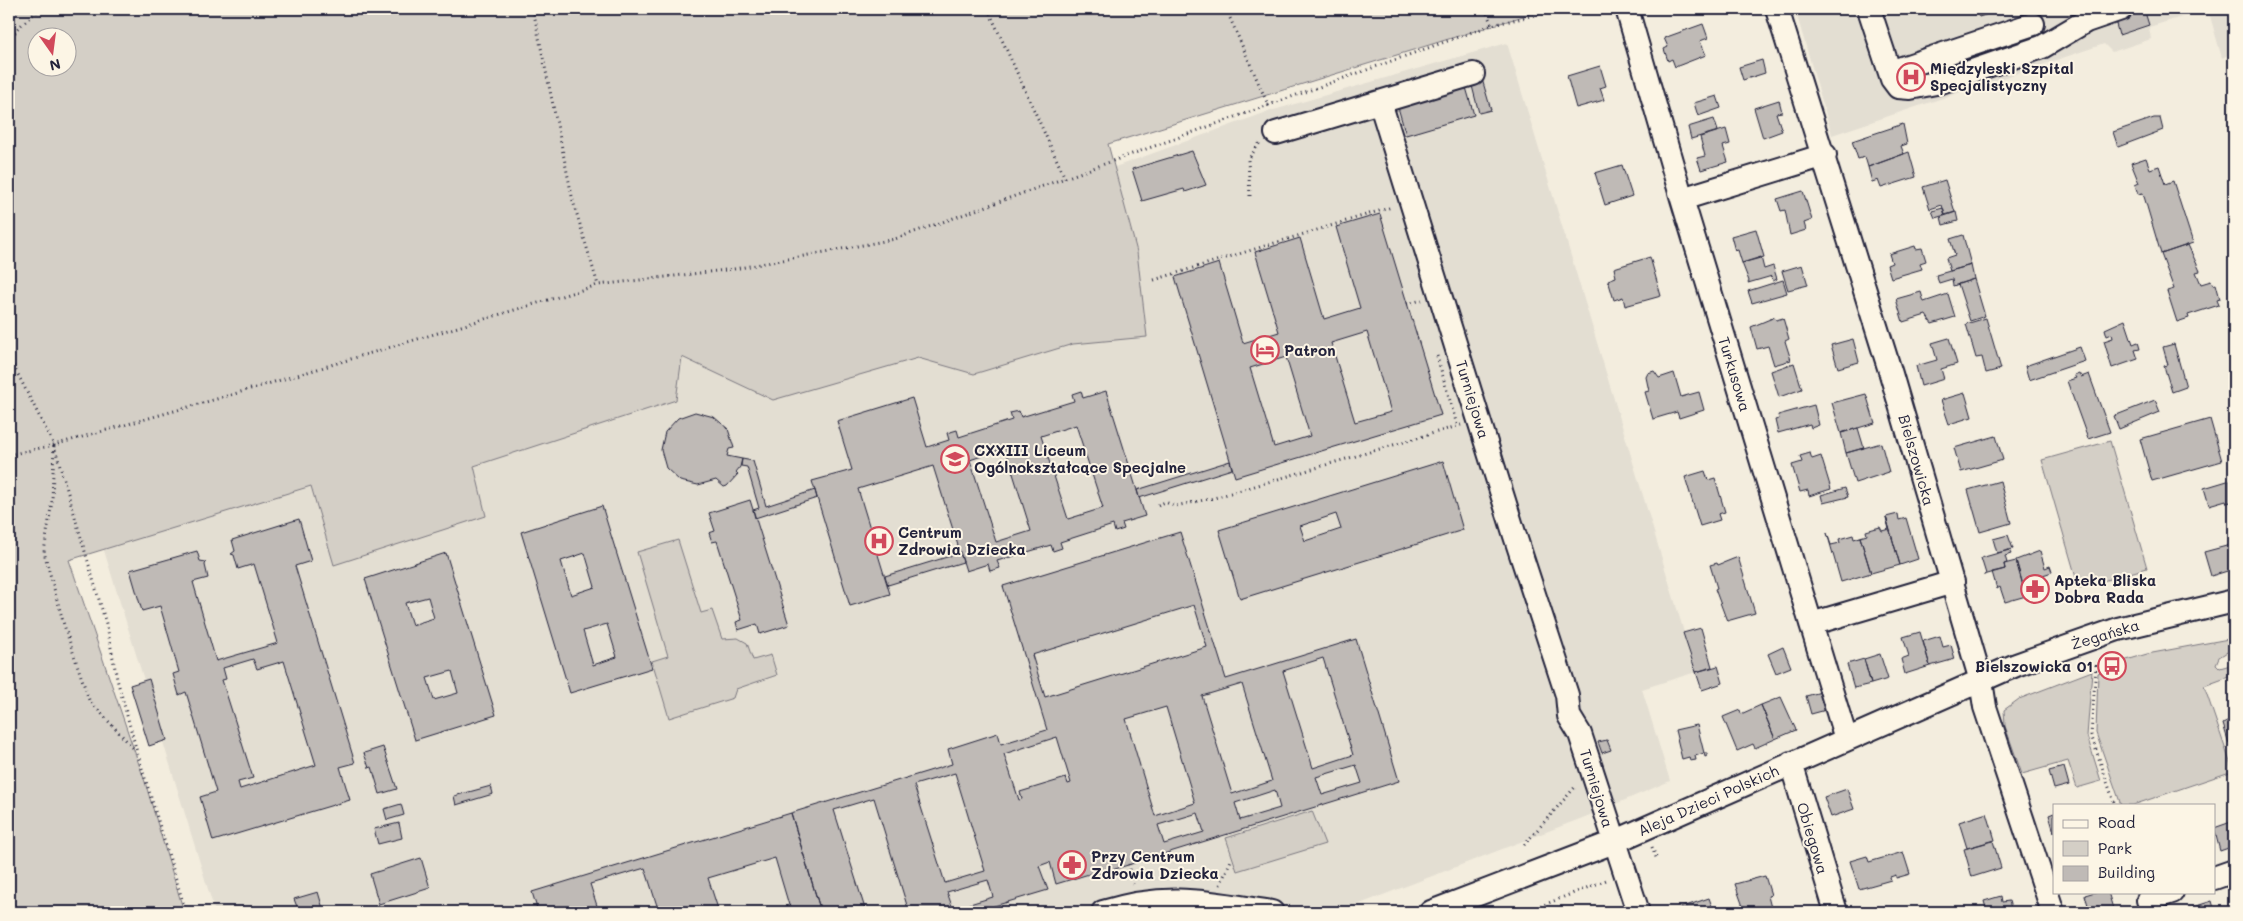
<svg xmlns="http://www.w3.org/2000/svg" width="2243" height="921" viewBox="0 0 2243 921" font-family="Mali,sans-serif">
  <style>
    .built { fill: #e3ded2 }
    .green { fill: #d4cfc6; stroke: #7b7880; fill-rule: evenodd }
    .building { fill: #bfbab6; stroke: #22223b; fill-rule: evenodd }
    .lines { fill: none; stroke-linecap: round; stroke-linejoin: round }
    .minor-casing { stroke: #22223b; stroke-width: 26 }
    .path { stroke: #22223b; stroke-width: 3; stroke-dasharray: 1 4; stroke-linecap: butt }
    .minor { stroke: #fcf5e5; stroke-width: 22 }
    .labels { text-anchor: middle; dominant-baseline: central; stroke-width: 4; stroke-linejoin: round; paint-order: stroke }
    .poi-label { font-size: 15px; font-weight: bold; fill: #22223b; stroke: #fcf5e5; text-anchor: start }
    .street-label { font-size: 15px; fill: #22223b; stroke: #fcf5e5 }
  </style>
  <rect width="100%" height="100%" fill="#f3edde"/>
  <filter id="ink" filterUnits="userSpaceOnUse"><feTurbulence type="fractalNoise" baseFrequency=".02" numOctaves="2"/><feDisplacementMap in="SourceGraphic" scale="10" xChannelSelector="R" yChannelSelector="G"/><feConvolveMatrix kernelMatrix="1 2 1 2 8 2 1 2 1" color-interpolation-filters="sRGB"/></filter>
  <g filter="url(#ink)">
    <path class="built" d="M1795 9H2234V52L2222 58 2208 9 2149 27 2151 39 2112 52 2104 44 1832 135Z
      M1507 43 1696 672 1642 689 1670 781 1585 817 1339 912H215L163 742 149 746 130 685 144 680 73 450 899 245 1267 112Z"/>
    <path class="green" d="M9 9H1546L1108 144 1137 252 1147 337 1073 344 974 374 918 358 773 400 682 357 676 400 474 466 486 516 334 565 311 486 69 560 145 782 184 912H9ZM38 38H68V68H38Z
      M2110 441 2147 568 2079 588 2042 460Z
      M678 540 701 613 712 610 722 639 738 638 747 643 753 660 771 655 777 675 736 689 733 698 669 718 652 661 668 656 637 552Z
      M2234 638V648L2219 657 2216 664 2220 668 2234 664V675L2204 686 2233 771 2133 805H2121L2096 733 2098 673 2120 666V662L2147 654Z
      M2092 671 2087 736 2101 781 2077 788 2068 761 2022 774 2005 726 2004 710 2019 699Z
      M1312 811 1325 844 1237 871 1226 838Z"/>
    <path class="building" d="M1976 9H2003L1979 17Z
      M2139 9H2144L2149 25 2119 35 2114 17Z
      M1703 24 1708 38 1700 41 1706 55 1675 67 1672 59 1668 61 1664 49 1668 47 1664 38Z
      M1762 60 1765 73 1743 80 1739 67Z
      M1600 66 1606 86 1600 88 1604 100 1576 108 1567 76Z
      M1482 79 1491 110 1479 113 1471 82Z
      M1465 84 1474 115 1406 135 1397 104Z
      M1717 96 1721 108 1698 116 1694 103Z
      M1779 100 1782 112 1776 113 1782 131 1763 138 1754 108Z
      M2154 118H2160L2163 130 2118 147 2113 132Z
      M1714 119 1718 131 1691 139 1688 127Z
      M1903 124 1907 144 1901 146 1904 154 1868 167 1865 157 1858 159 1852 141Z
      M1726 129 1730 144 1723 146 1728 162 1701 170 1697 158 1705 156 1700 137Z
      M1192 151 1206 185 1185 192 1184 189 1142 201 1132 169Z
      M1909 152 1916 177 1881 188 1878 180 1872 182 1868 167Z
      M2146 158 2150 169 2159 166 2165 184 2173 181 2193 243 2161 254 2143 193 2138 194 2135 185 2139 183 2131 163Z
      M1622 165 1632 196 1605 205 1595 173Z
      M1945 180 1955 212 1945 215 1942 205 1930 209 1923 187Z
      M1803 191 1812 220 1804 223 1806 230 1790 235 1785 210 1781 211 1777 199Z
      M1943 208 1945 215 1935 218 1932 211Z
      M1956 212 1958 221 1943 225 1941 217Z
      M1380 214 1441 415 1235 477 1175 277 1219 263 1243 343 1279 332 1255 252 1300 238 1324 319 1360 308 1336 227ZM1367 332 1391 412 1355 422 1331 343ZM1286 357 1310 436 1274 447 1250 368Z
      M1756 229 1764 257 1742 263 1738 250 1735 251 1731 236Z
      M1963 235 1971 265 1950 271 1946 258 1955 255 1950 239Z
      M2188 245 2200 271 2196 272 2201 284 2211 281 2213 285 2216 284 2220 299 2217 300 2219 305 2188 315 2189 318 2177 322 2167 291 2174 289 2161 254Z
      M1915 246 1916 249 1922 248 1926 261 1920 263 1922 269 1891 278 1887 265 1892 263 1889 254Z
      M1650 257 1661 296 1625 306 1623 297 1614 300 1608 280 1616 277 1614 268Z
      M1761 257 1764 269 1773 266 1777 279 1773 281 1772 276 1748 283 1749 281 1742 263Z
      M1802 265 1808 285 1788 290 1782 271Z
      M1971 265 1974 279 1953 286 1952 279 1939 283 1936 275Z
      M1974 279 1985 316 1970 321 1958 284Z
      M1783 280 1787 293 1752 303 1748 291Z
      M1921 292 1924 302 1948 294 1955 317 1932 324 1926 315 1903 322 1896 299Z
      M1775 317 1776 320 1783 318 1789 339 1785 341 1791 360 1774 365 1768 346 1757 349 1751 327Z
      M1986 318 2001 369 1986 373 1982 357 1976 358 1966 324Z
      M2125 320 2133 344 2138 342 2140 349 2135 350 2138 359 2112 368 2104 341 2113 338 2112 334 2107 336 2105 329Z
      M1949 338 1957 364 1941 369 1944 379 1921 386 1916 366 1937 360 1932 343Z
      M1853 339 1859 362 1838 368 1831 345Z
      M2174 344 2186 387 2172 392 2164 366 2168 365 2163 347Z
      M2080 347 2085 361 2029 380 2025 366Z
      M1794 363 1802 389 1779 397 1771 371Z
      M1654 371 1659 378 1674 373 1681 397 1699 392 1704 410 1679 418 1677 412 1653 419 1645 392 1649 391 1646 377 1648 373Z
      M2079 373 2081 377 2089 374 2110 432 2088 439 2067 381 2076 378 2074 375Z
      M1081 391 1083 398 1106 391 1145 516 1122 523 1124 529 1115 532 1113 525 1060 542 1062 548 1053 551 1051 545 997 561 1000 568 990 571 988 564 966 571 933 466 858 489 890 594 850 606 812 481 852 470 837 421 912 398 927 447 949 440 947 433 957 430 959 437 1012 420 1010 413 1019 411 1021 417 1074 401 1072 394ZM1076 425 1103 508 1068 519 1041 436ZM1005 448 1031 531 996 542 970 460Z
      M1965 393 1972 417 1949 424 1941 400Z
      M1866 394 1875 423 1841 433 1832 403Z
      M2155 400 2160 412 2119 429 2114 416Z
      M1814 405 1819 425 1811 428 1810 424 1778 433 1775 420 1779 419 1778 415Z
      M695 412 714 417 728 429 734 448 729 449 727 456 742 459 740 467 736 472 738 474 727 486 724 487 716 480 698 485 680 481 666 468 661 450 665 432 678 418Z
      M2210 419 2222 461 2152 481 2140 439Z
      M1858 428 1864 448 1846 453 1841 433Z
      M1996 436 2003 460 1961 472 1954 448Z
      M1881 443 1889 472 1855 483 1846 453Z
      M1810 453 1812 459 1821 456 1831 489 1809 496 1808 490 1800 492 1792 465 1802 462 1800 456Z
      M742 459 753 461 766 506 815 490 817 498 755 518 753 510 759 508 747 467 741 466Z
      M1230 461 1232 469 1139 498 1137 490Z
      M1443 461 1463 530 1240 599 1219 530ZM1336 514 1341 529 1305 541 1300 526Z
      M1705 471 1708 480 1715 478 1725 512 1718 514 1720 520 1700 526 1685 477Z
      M2234 479V501L2227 503 2226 500 2209 505 2204 488Z
      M2000 481 2011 523 1980 532 1968 490Z
      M1845 488 1848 497 1823 503 1821 495Z
      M750 500 789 625 760 634 757 624 738 630 736 622 742 620 717 541 712 542 709 533 715 531 709 513Z
      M602 506 652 668 570 693 521 532ZM585 553 595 587 571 595 561 561ZM607 624 617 657 593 665 583 631Z
      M1898 514 1899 520 1906 518 1918 559 1900 565 1886 517Z
      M1886 517 1900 565 1871 573 1860 537 1867 535 1866 531 1880 527 1882 531 1889 529Z
      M299 519 311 561 295 566 355 763 340 767 350 800 213 841 200 797 216 792 186 692 179 695 173 674 179 672 160 606 142 611 130 570 197 551 200 561 206 562 205 565 208 578 193 582 216 661 278 643 254 564 238 569 234 555 231 554 235 551 232 540ZM253 659 257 669 284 661 316 765 240 789 238 782 253 778 222 680 226 679 223 668Z
      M1180 532 1226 679 1356 639 1399 781 1099 874V871L1056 884 1050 862 1039 866 1048 890 974 912H909L874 798 834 810 866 912H821L791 813 952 764 948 749 998 733 1001 744 1047 730 1003 586ZM1194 605 1207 647 1045 697 1032 655ZM1323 658 1353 755 1313 768 1283 671ZM1242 684 1272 781 1232 794 1202 696ZM1166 707 1195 803 1155 816 1126 719ZM1057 737 1071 783 1068 784 1066 778 1020 792 1022 799 1019 800 1004 754ZM1356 765 1362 783 1322 795 1316 777ZM955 773 985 871 945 883 914 785ZM1275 790 1280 808 1240 820 1235 803ZM1198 813 1204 832 1164 844 1158 825ZM988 880 993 897 953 909 947 892Z
      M1827 533 1831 545 1840 543 1839 539 1853 535 1854 539 1860 537 1871 573 1841 582Z
      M2008 535 2013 549 1997 553 1993 539Z
      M2234 544V569L2211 576 2204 552Z
      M2009 550 2011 554 2005 556 2007 563 2004 564 2005 569 1984 575 1986 574 1981 558Z
      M2040 551 2045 568 2050 566 2052 572 2043 575 2048 590 2026 596 2016 560Z
      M446 553 496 715 415 740 365 579ZM428 597 434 618 412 625 405 603ZM452 671 458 693 434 700 427 678Z
      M960 553 963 562 888 585 885 576Z
      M1738 557 1755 613 1727 621 1715 589 1717 588 1710 565 1717 563 1718 565Z
      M2016 561 2026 596 2005 602 2000 587 1997 589 1992 572 2005 569 2004 564Z
      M1701 628 1712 667 1696 672 1683 633Z
      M1920 632 1930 666 1905 674 1901 659 1909 656 1903 637Z
      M1940 636 1943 647 1951 645 1955 659 1930 666 1923 641Z
      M1783 647 1791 667 1776 673 1768 654Z
      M1880 654 1888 679 1871 684 1864 659Z
      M1864 659 1871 684 1854 688 1847 664Z
      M1718 666 1723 683 1702 690 1696 672Z
      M149 679 167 740 149 746 130 685Z
      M1821 692 1826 710 1811 714 1806 696Z
      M1781 697 1796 730 1775 739 1761 705Z
      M1761 705 1775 739 1755 748 1753 744 1737 751 1723 717 1740 710 1741 714Z
      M2234 718V742L2229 744 2223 724Z
      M1697 725 1704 753H1707V756L1705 757 1704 753 1695 756 1696 760 1690 761 1689 757 1682 759 1675 730Z
      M1607 740 1611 750 1602 753 1598 742Z
      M383 747 397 789 380 794 372 767 369 768 364 753Z
      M2064 767 2069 785 2054 789 2049 771Z
      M491 786 493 794 456 805 454 796Z
      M1847 789 1854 809 1831 817 1824 797Z
      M401 804 404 815 387 820 384 809Z
      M791 813 821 912H791L775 858 708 878 719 912H659L645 868 590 884 599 912H538L532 892Z
      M1987 813 1995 840 1967 848 1959 822Z
      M2054 813V832L2049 815Z
      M2234 821V846L2220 851 2214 828Z
      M399 823 402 838 378 844 374 829Z
      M1993 841 2001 868 1972 877 1964 849Z
      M1903 852 1910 874 1896 878V875L1890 877 1891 880 1859 889 1850 861 1867 856 1869 862Z
      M421 858 430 888 379 904 370 874Z
      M1765 876 1771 895 1768 896 1771 908 1745 912 1735 884Z
      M318 892 324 912H299L294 899Z
      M2095 892H2108L2114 912H2090L2085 895Z
      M2001 896 2002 902 2009 901 2012 912H1987L1984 901Z
      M1709 898 1714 912H1681L1680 908Z
      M2212 901 2215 912H2188L2187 909Z"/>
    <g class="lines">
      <defs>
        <path id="minor" d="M1627 9 1682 199 1846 739
          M1777 9 1891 374 1981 681 1985 707 2053 912
          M1869 9 1892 79 1898 87 1910 88 1941 82 2042 47 2086 21 2121 9
          M1890 72 2033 24
          M1380 102 1515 536 1567 695 1569 716 1580 734 1638 912
          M1276 133 1473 74
          M1682 199 1825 155
          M1811 624 1953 582
          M1791 763 1836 912
          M2214 878 2234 871
          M1103 912C1168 892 1207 902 1272 912
          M1431 912 1614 842 2016 665 2118 629 2234 601
          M2152 912 2148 900 2172 892"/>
      </defs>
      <use href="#minor" class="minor-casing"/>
      <path class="path" d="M533 9 573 201 598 285
        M988 9 1065 178
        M1226 9 1269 107
        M1485 9 1492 25
        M9 41 18 28 39 9
        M1250 196 1248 160 1261 141
        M1154 280 1392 207
        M1407 304 1422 300
        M1437 356 1457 425
        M9 357 54 445 52 501 44 552 64 625 89 700 135 750
        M54 445 107 627 117 679 137 752 186 912
        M9 455 54 445 234 394 598 285 734 269 895 239 1492 25 1561 9
        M1158 505 1165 502 1175 506 1214 498 1461 425
        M2096 665 2091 735 2115 805
        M1524 845 1576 786
        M1652 847 1657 860
        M1129 864 1133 884
        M1220 885 1232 858
        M1006 902 1010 912
        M1526 912 1609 879"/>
      <use href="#minor" class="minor"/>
    </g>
  </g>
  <defs>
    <symbol id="hospital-ring" viewBox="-11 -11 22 22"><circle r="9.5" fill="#fcf5e5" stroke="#d1495b" stroke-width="1.5"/><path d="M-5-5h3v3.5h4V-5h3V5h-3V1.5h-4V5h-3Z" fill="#d1495b"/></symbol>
    <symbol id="hotel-ring" viewBox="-11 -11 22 22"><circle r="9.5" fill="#fcf5e5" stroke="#d1495b" stroke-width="1.5"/><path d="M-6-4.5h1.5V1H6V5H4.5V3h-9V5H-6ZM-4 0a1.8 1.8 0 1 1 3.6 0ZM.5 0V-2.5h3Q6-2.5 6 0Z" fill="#d1495b"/></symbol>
    <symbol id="school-ring" viewBox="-11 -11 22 22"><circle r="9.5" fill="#fcf5e5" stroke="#d1495b" stroke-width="1.5"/><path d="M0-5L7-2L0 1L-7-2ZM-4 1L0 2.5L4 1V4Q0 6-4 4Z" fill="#d1495b"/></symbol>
    <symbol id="pharmacy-ring" viewBox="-11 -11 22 22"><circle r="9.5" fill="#fcf5e5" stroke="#d1495b" stroke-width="1.5"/><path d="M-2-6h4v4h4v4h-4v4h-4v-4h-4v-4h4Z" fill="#d1495b"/></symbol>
    <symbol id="bus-ring" viewBox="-11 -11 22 22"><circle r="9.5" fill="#fcf5e5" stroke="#d1495b" stroke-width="1.5"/><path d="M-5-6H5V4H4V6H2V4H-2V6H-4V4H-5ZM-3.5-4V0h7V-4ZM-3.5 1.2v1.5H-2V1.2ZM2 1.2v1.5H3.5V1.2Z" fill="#d1495b"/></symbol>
  </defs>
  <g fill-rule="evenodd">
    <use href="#hospital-ring" x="1895" y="61" width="32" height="32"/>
    <use href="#hotel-ring" x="1249" y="334" width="32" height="32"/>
    <use href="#school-ring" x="939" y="443" width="32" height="32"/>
    <use href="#hospital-ring" x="863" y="525" width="32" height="32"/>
    <use href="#pharmacy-ring" x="2019" y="573" width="32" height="32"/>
    <use href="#bus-ring" x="2096" y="650" width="32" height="32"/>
    <use href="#pharmacy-ring" x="1056" y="849" width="32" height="32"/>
  </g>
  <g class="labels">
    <g class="poi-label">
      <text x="1930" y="68">Międzyleski Szpital<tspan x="1930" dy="17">Specjalistyczny</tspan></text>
      <text x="1284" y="350">Patron</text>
      <text x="974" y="450">CXXIII Liceum<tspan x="974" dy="17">Ogólnokształcące Specjalne</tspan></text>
      <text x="898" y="532">Centrum<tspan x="898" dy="17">Zdrowia Dziecka</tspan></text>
      <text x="2054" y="580">Apteka Bliska<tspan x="2054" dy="17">Dobra Rada</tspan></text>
      <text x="2093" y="666" text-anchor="end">Bielszowicka 01</text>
      <text x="1091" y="856">Przy Centrum<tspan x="1091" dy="17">Zdrowia Dziecka</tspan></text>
    </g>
    <g class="street-label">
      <text transform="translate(1735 374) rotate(73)">Turkusowa</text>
      <text transform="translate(1473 399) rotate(73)">Turniejowa</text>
      <text transform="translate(1917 460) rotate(74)">Bielszowicka</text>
      <text transform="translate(2105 634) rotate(-17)">Żegańska</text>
      <text transform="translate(1597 788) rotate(73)">Turniejowa</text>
      <text transform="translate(1708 800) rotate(-24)">Aleja Dzieci Polskich</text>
      <text transform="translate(1813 838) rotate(73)">Obiegowa</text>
    </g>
  </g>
  <rect width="2243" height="921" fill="none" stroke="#fcf5e5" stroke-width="30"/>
  <rect x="15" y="15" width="2213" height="891" fill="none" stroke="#22223b" stroke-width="2" filter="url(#ink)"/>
  <rect x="2053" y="804" width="162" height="90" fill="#fcf5e5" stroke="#a5a1a1"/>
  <rect x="2063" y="820" width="25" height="8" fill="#fcf5e5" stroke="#a5a1a1"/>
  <text x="2098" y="828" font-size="15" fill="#22223b">Road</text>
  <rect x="2063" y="841" width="25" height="15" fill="#d4cfc6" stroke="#a5a1a1"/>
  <text x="2098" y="854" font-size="15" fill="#22223b">Park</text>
  <rect x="2063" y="866" width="25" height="15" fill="#bfbab6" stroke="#a5a1a1"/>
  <text x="2098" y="878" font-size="15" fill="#22223b">Building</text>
  <g transform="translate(52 52) rotate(166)"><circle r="24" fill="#fcf5e5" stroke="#a5a1a1"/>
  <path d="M0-4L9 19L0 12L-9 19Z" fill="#d1495b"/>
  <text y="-8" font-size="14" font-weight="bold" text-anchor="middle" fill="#22223b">N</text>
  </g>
</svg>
